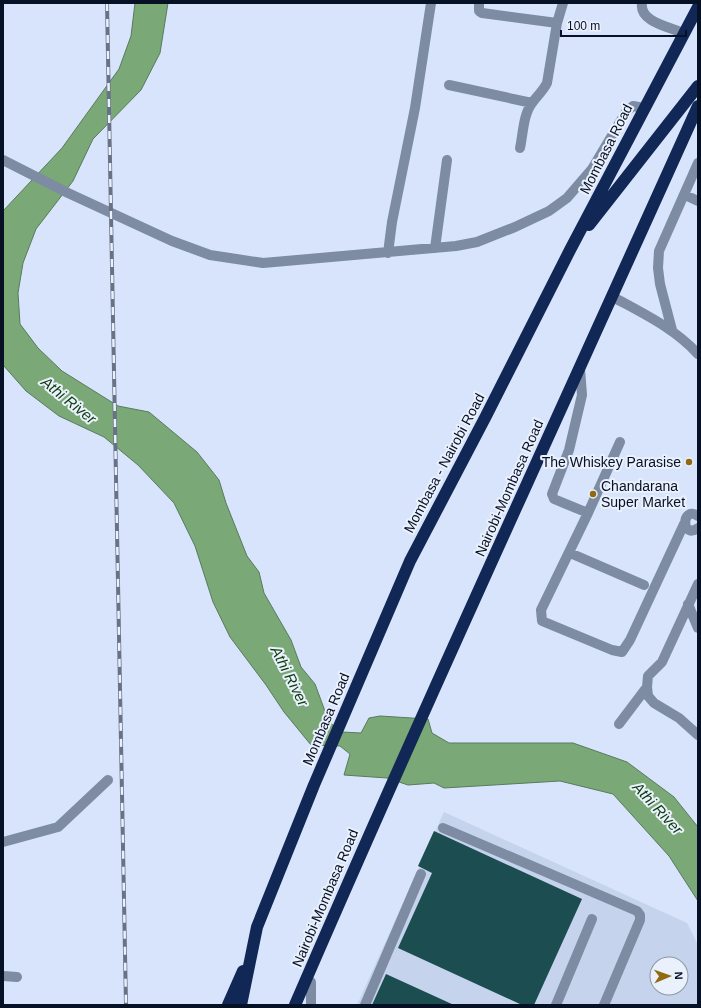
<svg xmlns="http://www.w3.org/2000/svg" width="701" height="1008" viewBox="0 0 701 1008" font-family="Arial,sans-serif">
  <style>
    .built { fill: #c5d3ed; fill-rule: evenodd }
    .water { fill: #7aa876; stroke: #587b5e }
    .building { fill: #1b4d51 }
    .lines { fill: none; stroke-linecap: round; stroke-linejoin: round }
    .minor { stroke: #7d8ba3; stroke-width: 10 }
    .highway { stroke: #112856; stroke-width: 12 }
    .rail-casing { stroke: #677288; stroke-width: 4 }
    .rail { stroke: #eaf1fd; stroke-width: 2.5; stroke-dasharray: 8; stroke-linecap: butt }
    .poi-dot { fill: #906a10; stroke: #eaf1fd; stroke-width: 1.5 }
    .labels { text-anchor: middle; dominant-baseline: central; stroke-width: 4; stroke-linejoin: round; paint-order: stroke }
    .street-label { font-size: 14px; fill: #071125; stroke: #eaf1fd }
    .poi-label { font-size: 14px; fill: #071125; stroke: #eaf1fd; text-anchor: end }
    .water-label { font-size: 15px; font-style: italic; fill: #0a3b09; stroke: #eaf1fd }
  </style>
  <rect width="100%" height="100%" fill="#d7e4fc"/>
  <path class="built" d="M444 812 687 923 698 945V1005H357ZM657 964H681V988H657Z"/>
  <path class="water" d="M135 3H168L160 53 141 90 93 139 73 181 36 229 23 263 18 293 20 324 38 348 62 371 118 406 149 412 197 452 219 480 226 503 247 556 259 572 264 593 291 640 301 667 315 684 329 722 342 732 361 733 369 718 380 716 428 719 432 733 449 743H573L627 762 674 797 698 827V901L669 856 613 794 560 781 444 788 434 783 408 785 387 778 344 775 350 754 340 746 311 745 284 712 266 685 230 637 213 602 195 546 174 503 138 465 104 437 59 416 26 391 3 365V211L62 148 119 69 131 36Z"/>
  <path class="building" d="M434 831 582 899 534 1005H522L398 948 432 873 418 866Z
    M386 974 454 1005H372Z"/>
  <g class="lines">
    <path class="minor" d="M479 3V11L482 13 557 23
      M642 3C639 22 670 27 683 33
      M449 85 532 103
      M520 148C523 135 523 115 532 103 537 96 543 91 547 83L557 23 563 3
      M3 160 68 193 172 241 210 255 263 263 456 246 477 242 515 227 549 211 567 198 592 169 626 112 633 106 644 108
      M685 195 698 201
      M435 248 447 160
      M388 253 392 222 415 108 431 3
      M613 297C644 314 674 328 698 354
      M672 330 660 284 658 268 659 251 698 163
      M580 369 582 395 569 450 552 494 554 499 588 513 620 442
      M588 513 541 610 542 621 612 650 622 652 630 640 684 524
      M698 516C681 505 681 540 698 528
      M570 553 644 585
      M698 584 662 662 648 676 647 687 648 696 654 703 679 718 698 735
      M688 604 698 628
      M619 724 647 687
      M443 828 637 911 640 915V920L604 1005
      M3 842 58 827 108 780
      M3 976 17 977
      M311 1005V982
      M365 1005 421 874
      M556 1005 592 919"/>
    <path class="highway" d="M589 225 698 86
      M228 1005 243 971
      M241 1005 257 927 314 785 410 561 486 416 570 250 698 7
      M295 1005C425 704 563 406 698 106"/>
    <defs>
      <path id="rail" d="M107 3 126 1005"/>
    </defs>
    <use href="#rail" class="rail-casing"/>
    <use href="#rail" class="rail"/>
  </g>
  <g class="poi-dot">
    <circle cx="689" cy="462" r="4"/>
    <circle cx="593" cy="494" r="4"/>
  </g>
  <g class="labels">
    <g class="street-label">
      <text transform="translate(606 149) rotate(-63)">Mombasa Road</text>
      <text transform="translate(444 463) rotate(-62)">Mombasa - Nairobi Road</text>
      <text transform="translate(509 488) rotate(-66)">Nairobi-Mombasa Road</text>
      <text transform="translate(326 719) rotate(-67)">Mombasa Road</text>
      <text transform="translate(325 898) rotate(-67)">Nairobi-Mombasa Road</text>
    </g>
    <g class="poi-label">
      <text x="681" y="462">The Whiskey Parasise</text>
      <text x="601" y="486" text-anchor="start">Chandarana<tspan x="601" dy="16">Super Market</tspan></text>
    </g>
    <g class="water-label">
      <text transform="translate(69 400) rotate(39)">Athi River</text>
      <text transform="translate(290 676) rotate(63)">Athi River</text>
      <text transform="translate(658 808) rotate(47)">Athi River</text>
    </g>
  </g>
  <rect width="701" height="1008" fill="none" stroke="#071125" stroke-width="8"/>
  <g transform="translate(669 976) rotate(88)"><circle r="19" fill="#eaf1fd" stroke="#8f97a7"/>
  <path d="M0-3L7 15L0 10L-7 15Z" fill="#906a10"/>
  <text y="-6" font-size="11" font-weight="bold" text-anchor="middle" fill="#071125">N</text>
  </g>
  <path d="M561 30v6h125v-6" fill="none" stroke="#071125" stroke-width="2"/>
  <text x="567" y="30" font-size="12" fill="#071125" stroke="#eaf1fd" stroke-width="3" paint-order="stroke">100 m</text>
</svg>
